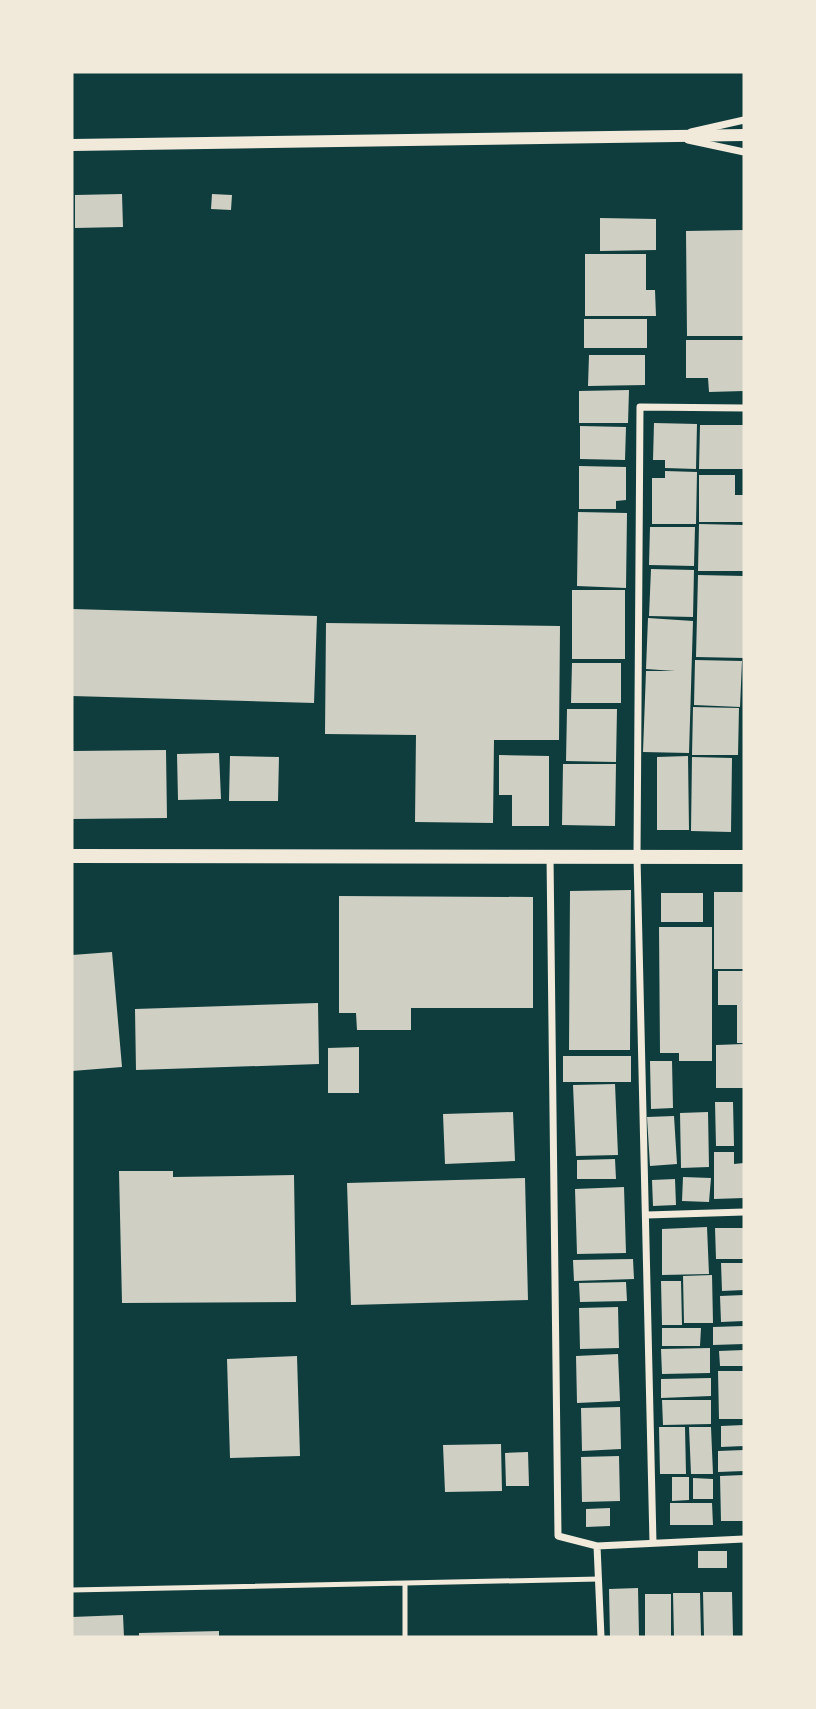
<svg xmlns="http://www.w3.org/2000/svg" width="816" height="1709" viewBox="0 0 816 1709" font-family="Mulish,sans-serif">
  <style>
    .building { fill: #cfcfc3 }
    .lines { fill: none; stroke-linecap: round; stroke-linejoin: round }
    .service { stroke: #f1e9da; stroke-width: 5 }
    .minor { stroke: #f1e9da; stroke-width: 7 }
    .tertiary { stroke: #f1e9da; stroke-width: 12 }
    .secondary { stroke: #f1e9da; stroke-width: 14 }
  </style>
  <rect width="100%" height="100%" fill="#0f3d3e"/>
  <path class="building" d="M122 194 123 227 75 228V195Z
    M212 194 232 195 231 210 211 209Z
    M600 218 656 219V250L600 251Z
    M744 230V336H687L686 231Z
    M585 254H646V290H655L656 316H585Z
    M584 319H647V348H584Z
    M686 340H744V391L709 392 708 378H686Z
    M589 355H645V385L588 386Z
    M629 390 628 423H579V391Z
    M654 423 697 424 696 469 665 468V460H653Z
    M700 425H744V469H699Z
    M580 426 626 427 625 460 580 459Z
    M579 466 626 467V500L616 501V509H579Z
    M665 471 697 472 696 524H652V478H665Z
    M699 475H735V495H744V522H699Z
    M578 512 627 513 626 588 577 586Z
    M699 524 744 525V571H698Z
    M650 527H695L694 566 649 565Z
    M651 569 694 570 693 617 649 616Z
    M698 575 744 576V658L696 657Z
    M572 590H625V659H572Z
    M72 609 317 616 314 703 72 696Z
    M648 618 693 621 689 753 643 752 646 671H675L646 669Z
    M326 623 560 626 559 740H494L493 823 415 822 416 735 325 734Z
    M695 660 742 661 740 707 694 705Z
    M572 663H621V703H571Z
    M693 707 739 708 738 755H692Z
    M567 709H617L616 762 566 761Z
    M166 750 167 818 72 819V751Z
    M219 753 221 799 178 800 177 754Z
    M499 755 549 756V826H512V795H499Z
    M230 756 279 757 278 801H229Z
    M688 756 689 830H657V757Z
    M692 757 732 758 731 832 691 831Z
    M563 764H616L615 826 562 825Z
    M631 890 630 1050H569L570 891Z
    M714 892H744V969H714Z
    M661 893H703V922H661Z
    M339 896 533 897V1008H411V1030H357L356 1013H339Z
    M659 927H712V1061H679V1053H660Z
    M112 952 122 1067 72 1071V955Z
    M718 971H744V1043H737V1005H718Z
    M318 1003 319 1064 136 1070 135 1009Z
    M744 1044V1088H716V1045Z
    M359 1047V1093H328V1048Z
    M563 1056H631V1082H563Z
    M650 1061H672L673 1108 651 1109Z
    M615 1084 618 1155 576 1156 573 1085Z
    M715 1102H733L734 1146H716Z
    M513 1112 515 1161 445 1164 443 1114Z
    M708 1112 709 1167 681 1168 680 1113Z
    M674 1116 677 1164 650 1166 647 1117Z
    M714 1152H734V1164L744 1163V1198L714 1199Z
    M615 1159 616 1179H577V1160Z
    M119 1171H173V1177L294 1175 296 1302 122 1303Z
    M683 1177 711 1178 709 1202 682 1201Z
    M525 1178 528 1300 351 1305 347 1183Z
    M675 1179 676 1205 653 1206 652 1180Z
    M624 1187 626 1253 577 1254 575 1189Z
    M707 1227 709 1274 662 1275V1229Z
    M715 1228H744V1259H716Z
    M633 1259 634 1279 574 1281 573 1260Z
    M721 1263H744V1290L722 1291Z
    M712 1275 713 1323H684L683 1276Z
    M661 1281H681L682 1325H662Z
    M626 1282 627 1301 580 1302 579 1283Z
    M744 1295V1321L721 1322 720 1296Z
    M618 1307 619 1348 580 1349 579 1308Z
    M744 1326V1344L713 1345V1327Z
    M662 1328H701L700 1346H662Z
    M710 1348V1373L662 1374 661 1349Z
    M744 1350V1366H720L719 1351Z
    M618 1354 620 1401 577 1403 576 1356Z
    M297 1356 300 1456 230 1458 227 1359Z
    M718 1371H744V1419H719Z
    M711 1378V1396L661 1398V1379Z
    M662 1400H711V1424L663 1425Z
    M620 1407 621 1449 582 1451 581 1408Z
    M744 1425V1446L721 1447V1426Z
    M659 1427H685L686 1474H660Z
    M689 1427H711L713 1474H691Z
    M501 1444 502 1491 445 1492 443 1445Z
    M744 1450V1471L718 1472V1451Z
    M528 1452 529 1486H506L505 1453Z
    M619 1456 620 1501 582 1502 581 1457Z
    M744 1475V1521H721L720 1476Z
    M672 1477H689V1500L672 1501Z
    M693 1478 713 1479V1499H693Z
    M670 1503H712L713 1525H670Z
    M610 1508V1526L586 1527V1509Z
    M698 1551H727V1568H698Z
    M638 1588 639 1636 610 1637 609 1589Z
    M703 1592H732L733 1636H704Z
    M673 1593H700L701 1636 674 1637Z
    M645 1594H671V1637H645Z
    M123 1615 124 1637H72V1617Z
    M219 1631V1637H139V1633Z"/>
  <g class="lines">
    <path class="service" d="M72 1590 599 1579
      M405 1637V1584"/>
    <path class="minor" d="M691 132 744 120
      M688 140 744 152
      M550 856 558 1536 597 1546 601 1637
      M647 1215 744 1212
      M653 1543 637 857 640 407 744 408
      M597 1546 744 1539"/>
    <path class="tertiary" d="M72 145 744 135"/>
    <path class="secondary" d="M72 856 744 857"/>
  </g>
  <rect width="816" height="1709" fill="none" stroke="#f1e9da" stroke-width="147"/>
</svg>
